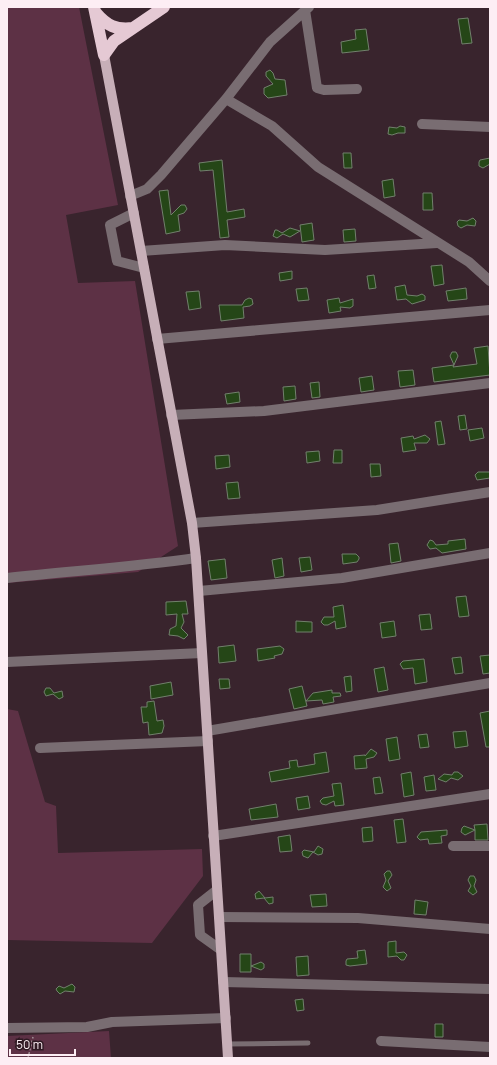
<svg xmlns="http://www.w3.org/2000/svg" width="497" height="1065" viewBox="0 0 497 1065" font-family="Manrope,sans-serif">
  <style>
    .green { fill: #5d3145 }
    .building { fill: #254617; stroke: #71806c }
    .lines { fill: none; stroke-linecap: round; stroke-linejoin: round }
    .path { stroke: #a49299; stroke-width: 1.5; stroke-dasharray: 2 2; stroke-linecap: butt }
    .lane { stroke: #796d72; stroke-width: 5 }
    .street { stroke: #796d72; stroke-width: 10 }
    .primary { stroke: #c7afb8; stroke-width: 10 }
    .highway { stroke: #e5c9d4; stroke-width: 12 }
  </style>
  <rect width="100%" height="100%" fill="#39242d"/>
  <path class="green" d="M7 7H79L118 205 66 215 78 283 135 281 178 546 138 572 7 583Z
    M7 709 18 711 45 802 56 806 58 853 202 849 203 876 152 943 7 940Z
    M109 1031 111 1058H7V1036Z"/>
  <path class="building" d="M468 18 472 43 462 44 458 19Z
    M366 29 369 50 342 53 341 42 356 39 355 30Z
    M270 70 273 73 275 79 285 80 287 95 268 98 264 94V88L273 84 266 76V72Z
    M400 126 405 127V133H398L392 135 388 134 389 127 397 128Z
    M343 153H351L352 168H344Z
    M490 158V164L483 168 479 166V162L480 160Z
    M222 160 227 212 244 209 245 217 227 220 229 237 220 238 213 170 200 171 199 163Z
    M393 179 395 196 384 198 382 181Z
    M168 190 171 215 181 205H185L187 209 184 213 178 215 180 231 166 234 159 191Z
    M423 193H432L433 210H423Z
    M473 218 476 221 475 226 467 225 461 228 458 226 457 222 459 220 467 221Z
    M312 223 314 240 302 242 300 225Z
    M290 228 300 231 290 237 283 234 277 238 273 236 275 230H277L282 233Z
    M355 229 356 241 344 242 343 230Z
    M442 265 444 284 434 286 431 266Z
    M292 271V279L280 281 279 273Z
    M374 275 376 288 369 289 367 276Z
    M405 285 407 295 417 296 422 294 425 296V300L412 304 406 299 397 300 395 287Z
    M307 288 309 300 298 301 296 289Z
    M466 288 467 299 448 301 446 291Z
    M199 291 201 308 189 310 186 292Z
    M249 298 252 299 253 304 250 306 243 307 244 318 221 321 219 305H242L245 300Z
    M339 298 340 303 353 299V306L350 308 340 307 341 311 329 313 327 300Z
    M488 346 490 375 434 382 432 368 454 365 450 356 452 352H456L458 356 453 367 477 364 474 348Z
    M413 370 415 385 400 387 398 371Z
    M372 376 374 390 361 392 359 378Z
    M319 382 320 397 312 398 310 383Z
    M295 386 296 399 284 401 283 387Z
    M239 392 240 402 227 404 225 394Z
    M465 415 467 429 460 430 458 416Z
    M441 421 445 444 438 445 435 422Z
    M482 428 484 438 470 441 468 430Z
    M425 435 430 439 427 443H414L416 450 403 452 401 438 413 436 414 439Z
    M334 450H342V463H333Z
    M319 451 320 461 307 463 306 452Z
    M229 455 230 467 216 469 215 456Z
    M370 464H380L381 476 371 477Z
    M478 472H490V478L477 480 475 475Z
    M238 482 240 498 228 499 226 483Z
    M465 539 466 549 442 553 436 548 430 549 427 545 430 540 433 541 436 545 448 544V541Z
    M398 543 401 561 391 563 389 544Z
    M342 554H356L359 557V559L357 562 343 564Z
    M310 557 312 570 301 572 299 558Z
    M282 558 284 576 275 578 272 560Z
    M225 559 227 578 211 580 208 561Z
    M466 596 469 616 459 617 456 597Z
    M186 601 188 614H182L184 622 181 628 188 635 184 639 178 636 169 635 170 629 176 626 177 614 166 615V602Z
    M343 605 346 627 336 629 335 621 328 625H324L321 622 324 617H334L333 607Z
    M430 614 432 629 421 630 419 615Z
    M296 621 312 622V632H296Z
    M394 621 396 636 382 638 380 623Z
    M234 645 236 661 219 663 218 647Z
    M280 646 284 649 282 654 274 656 275 658 258 661 257 649Z
    M490 655V673L483 674 480 656Z
    M461 657 463 673 455 674 452 658Z
    M424 659 427 682 415 684 413 668 403 669 400 664 403 661Z
    M384 667 388 690 378 692 374 669Z
    M351 676 352 691 346 692 344 677Z
    M219 679H229L230 688 220 689Z
    M171 682 173 695 151 699 150 686Z
    M302 686 307 706 294 709 289 689Z
    M46 688H50L54 693 62 691 63 697 59 699 53 694 46 696 44 692Z
    M332 690V693H340L341 696 333 697 334 702 323 704 322 700 306 701 313 693Z
    M154 701 157 721 163 720 164 726 162 733 149 735 148 722 143 723 141 707H147V702Z
    M490 711V747H486L480 713Z
    M466 731 468 746 455 748 453 732Z
    M427 734 429 747 420 748 418 735Z
    M397 737 400 759 389 761 386 739Z
    M371 749 377 753 374 757 366 759 367 768 355 769 354 756 365 755V756Z
    M326 752 329 772 271 782 269 772 290 768 289 761 297 760 298 767 315 764 314 754Z
    M411 772 414 795 404 797 401 774Z
    M454 772H458L463 776 458 780 451 778 446 782 438 779 444 774 452 775Z
    M434 775 436 790 426 791 424 777Z
    M380 777 383 793 375 794 373 778Z
    M341 783 344 805 335 806 334 801 326 805 322 804 320 801 323 798 334 796 332 784Z
    M308 796 310 808 298 810 296 798Z
    M276 804 278 817 251 820 249 809Z
    M403 819 406 842 397 843 394 820Z
    M487 824 488 840H475V830L465 835 461 832 462 828 464 826 475 830 474 825Z
    M372 827 373 841 363 842 362 828Z
    M447 830V835L441 836 442 843 429 844 428 839 420 840 417 837 421 832Z
    M290 835 292 851 280 852 278 837Z
    M318 846 323 849 322 854 318 855 313 852 308 858 303 856 302 852 304 850 314 852Z
    M387 871H390L392 875 388 881 391 888 387 891 383 887 386 880 384 874Z
    M470 876H474L476 880 474 886 477 892 473 895 468 891 471 886 468 880Z
    M259 891 265 898 273 897V903L269 904 264 898 256 899 255 894Z
    M326 894 327 906 312 907 310 895Z
    M415 900 428 902 426 915 414 914Z
    M396 941V953L404 952 407 955 404 960H401L397 956 388 957V942Z
    M365 950 367 964 350 966 346 965V961L347 959 358 958 357 951Z
    M240 954H251V966L261 962 264 964V968L261 970 251 966V972H240Z
    M308 956 309 975 297 976 296 957Z
    M72 984 75 987 74 992 65 991 60 994 57 991 56 989 59 986 64 988Z
    M303 999 304 1010 297 1011 295 1000Z
    M435 1024H443V1037H435Z"/>
  <g class="lines">
    <path class="path" d="M28 1058 33 1037"/>
    <path class="lane" d="M227 1044 308 1043"/>
    <path class="street" d="M305 10 317 88 324 90 357 89
      M226 99 272 126 318 167 469 262 490 281
      M422 124 490 127
      M130 196 147 189 161 175 226 99 270 42 309 7
      M134 213 110 225 117 261 144 268
      M141 251 225 245 325 250 437 243
      M157 339 490 310
      M171 415 264 411 490 383
      M192 523 377 510 490 492
      M7 578C70 571 133 567 196 558
      M199 591 342 578 490 553
      M7 662 202 653
      M207 731 490 683
      M40 748 208 741
      M213 836 490 794
      M453 846H490
      M217 890 198 905 200 935 221 950
      M219 917 358 918 490 929
      M223 982 490 989
      M7 1028 87 1027 112 1022 226 1018
      M381 1041 490 1047"/>
    <path class="primary" d="M104 55 192 523 196 558 228 1058"/>
    <path class="highway" d="M94 7 104 55
      M96 13C107 26 116 30 133 28
      M104 55 114 41 164 7"/>
  </g>
  <rect width="497" height="1065" fill="none" stroke="#fdeef4" stroke-width="16"/>
  <path d="M10 1049v6h65v-6" fill="none" stroke="#fdeef4" stroke-width="2"/>
  <text x="16" y="1049" font-size="12" fill="#fdeef4" stroke="#2f1a23" stroke-width="3" paint-order="stroke">50 m</text>
</svg>
